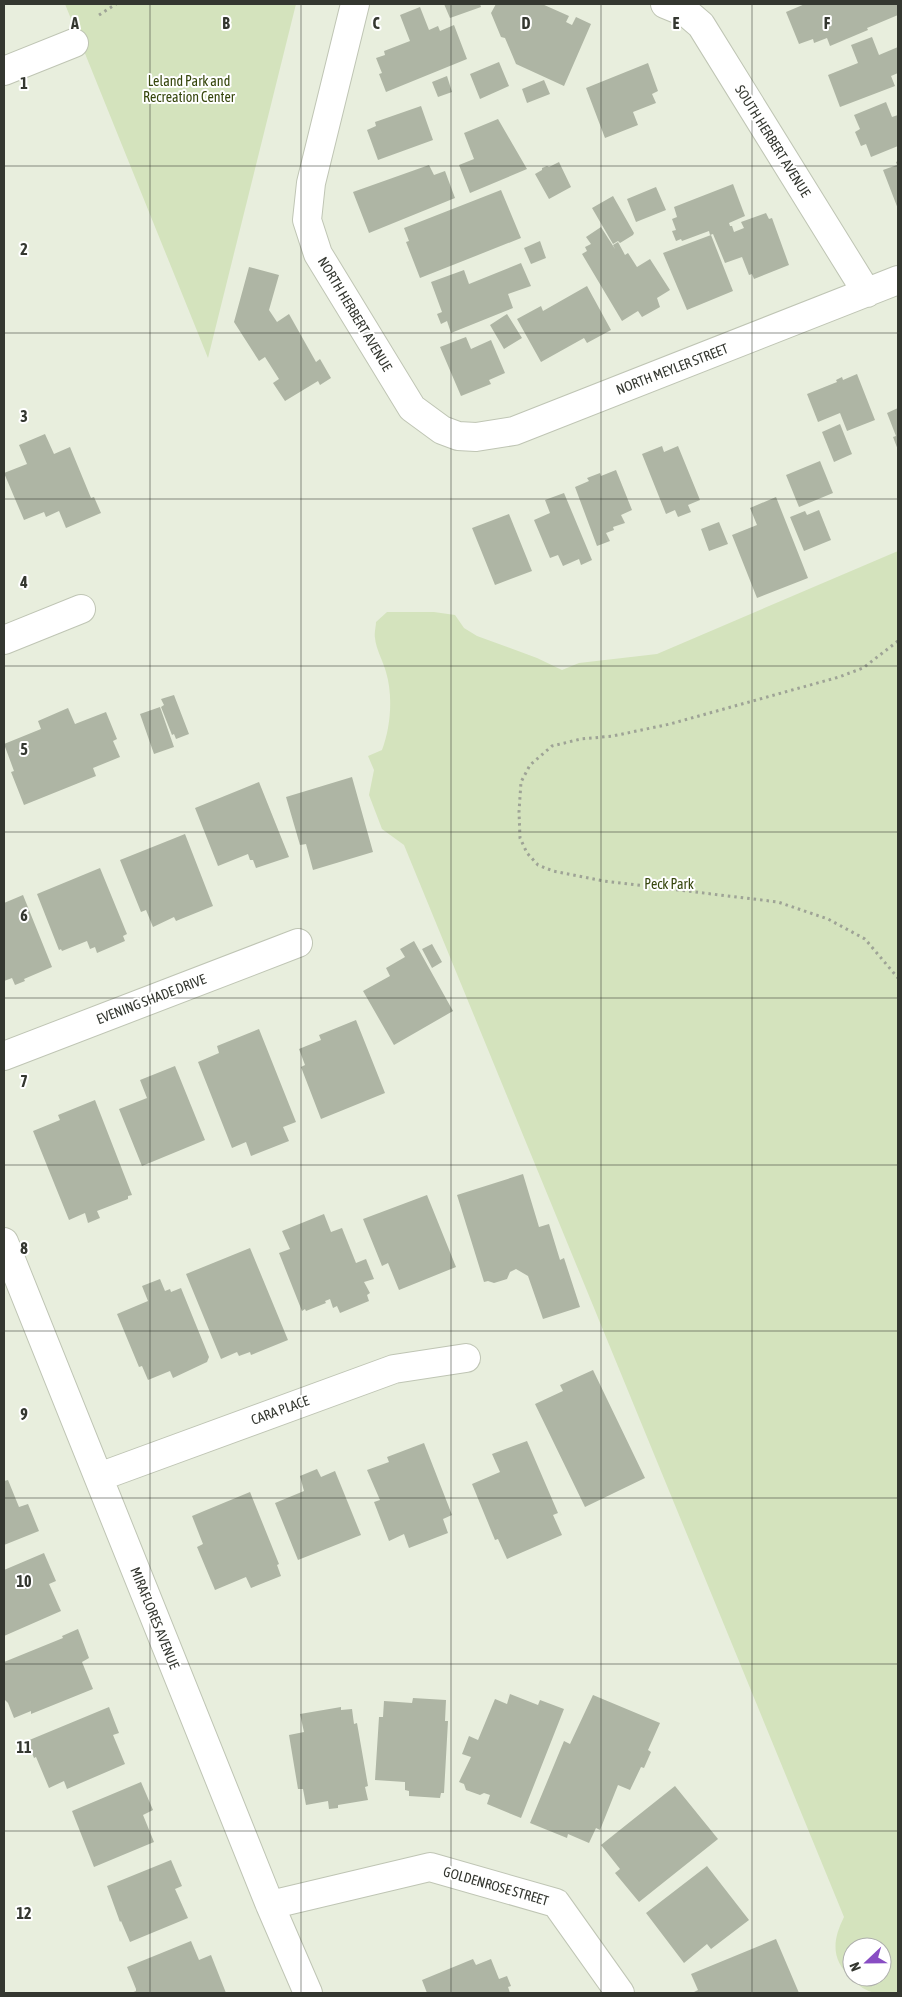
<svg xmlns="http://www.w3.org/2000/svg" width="902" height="1997" viewBox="0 0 902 1997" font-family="'Asap Condensed',sans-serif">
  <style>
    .green { fill: #d4e3bd; fill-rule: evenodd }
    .building { fill: #aeb5a4 }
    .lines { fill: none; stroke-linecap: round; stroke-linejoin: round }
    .street-casing { stroke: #bfc5b4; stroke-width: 30 }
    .path { stroke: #9ea396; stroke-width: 3; stroke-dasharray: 2.5 4; stroke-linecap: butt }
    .street { stroke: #fff; stroke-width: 28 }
    .grid { fill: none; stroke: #343730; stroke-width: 1; stroke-opacity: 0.55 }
    .labels { text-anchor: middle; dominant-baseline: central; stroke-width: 4; stroke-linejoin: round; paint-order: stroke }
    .park-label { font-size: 14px; fill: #36460c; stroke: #fff }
    .street-label { font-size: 14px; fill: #343730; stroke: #fff }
    .grid-label { font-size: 16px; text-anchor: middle; font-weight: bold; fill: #343730; stroke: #fff; stroke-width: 4; stroke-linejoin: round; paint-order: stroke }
  </style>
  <rect width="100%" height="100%" fill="#e8eedd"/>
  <path class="green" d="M65 4H296L208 358Z
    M898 551V1993C891 1993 882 1995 875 1993 866 1991 859 1986 852 1979 831 1960 832 1941 844 1917L404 845 382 829 369 795 374 770 368 756 382 750C391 727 393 695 386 672 383 661 376 649 375 638 374 633 376 627 376 622L387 612H434L455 615 464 628 477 636 537 658 562 670 579 663 657 654ZM852 1947H882V1977H852Z"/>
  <path class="building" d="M444 4H480L481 7 450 18Z
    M496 4H542L569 16 566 22 572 25 576 17 591 24 564 86 516 64 505 38 501 37 491 13Z
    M805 4H898V15L867 28 868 30 830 46 827 38 814 43 813 39 799 44 786 12Z
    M420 7 429 30 438 26 440 31 454 25 467 59 386 92 379 74 382 73 376 58 385 55 384 51 410 41 400 15Z
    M872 37 879 55 898 47V73L891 76 895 86 840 107 828 75 858 63 851 45Z
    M499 62 509 86 480 99 470 74Z
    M648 63 658 91 652 94 656 103 633 112 638 125 605 138 586 88Z
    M447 76 452 92 438 97 432 82Z
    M544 80 550 94 527 103 522 89Z
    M886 102 892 117 898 115V146L871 157 866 144 861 146 855 132 860 129 854 115Z
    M421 106 433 140 378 160 367 130 376 126 375 122Z
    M498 119 527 169 470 193 459 165 474 159 464 133Z
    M898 161V209L883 170 897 165 896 162Z
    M559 162 571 187 549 199 535 174 542 170V168L547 166 549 167Z
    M429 165 434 175 445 171 455 198 369 233 353 192Z
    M733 184 745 216 729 223 730 226H732L734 232 744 228 741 222 766 213 769 219 772 218 789 265 754 279 752 274 749 275 742 257 725 263 713 234 710 235 709 231 682 241 681 239 676 241 672 231 676 230 672 219 677 217 674 207Z
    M656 187 666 210 636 222 627 199Z
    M501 190 521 238 420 278 406 242 409 241 404 228Z
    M613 196 634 233 633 235 620 243 618 241 613 244 592 208Z
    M601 227 615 249 613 245 618 242 625 255 628 253 637 267 650 259 670 290 657 298 660 307 642 317 638 311 622 321 582 254 587 251 585 247 591 244 586 237Z
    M711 235 733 291 687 310 663 253Z
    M540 241 546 258 531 264 524 248Z
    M521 263 531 286 508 294 513 308 451 333 447 321 441 324 437 314 442 312 431 282 464 270 469 284Z
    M249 267 279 275 269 310 277 322 289 314 316 362 320 359 331 378 320 385 318 381 285 401 273 383 279 379 265 357 259 361 234 322Z
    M587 286 611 330 587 343 584 338 541 362 517 319 541 306 543 311Z
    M507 314 522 338 504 349 490 325Z
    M466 337 471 349 491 340 505 373 489 380 491 384 461 396 440 347Z
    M857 374 875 420 847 431 840 413 818 422 807 394 837 382 836 380 842 377 843 380Z
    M898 408V450L893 437 896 436 887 413Z
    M840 424 852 454 834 462 822 432Z
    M45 434 54 454 70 447 91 498 94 497 101 513 66 528 59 511 46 517 44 512 24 520 4 473 27 464 19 445Z
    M662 446 664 452 678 446 700 500 688 505 691 512 678 517 675 510 666 514 642 454Z
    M820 461 833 493 799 507 786 475Z
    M616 470 632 510 621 515 625 523 613 527 614 530 606 533 610 541 597 546 575 487 589 481 587 478 600 473 601 476Z
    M564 493 592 560 581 565 579 559 563 566 558 555 550 558 534 520 550 513 545 500Z
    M776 497 808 578 757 598 732 535 757 525 750 508Z
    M819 510 831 540 804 551 790 517 805 511 807 515Z
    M509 514 532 571 495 585 472 528Z
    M719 522 728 544 709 551 701 529Z
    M174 695 189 734 176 739 174 734 172 735 161 707 164 705 161 699Z
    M160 707 174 747 154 754 140 714Z
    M68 708 75 724 106 712 117 739 113 741 120 757 93 768 96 776 24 805 11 772 14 771 4 744 41 729 38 721Z
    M352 777 373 852 313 870 306 844 300 845 286 797Z
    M259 782 289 857 256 868 253 860H250L248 854 218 866 195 808Z
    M185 834 213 906 176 921 174 917 153 927 146 910 141 912 120 860Z
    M100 868 127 934 123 936 125 941 97 953 95 947 90 949 87 941 62 951 61 949 59 950 37 894Z
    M23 895 52 967 24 979 25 981 15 985 12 978 4 981V903Z
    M414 941 453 1011 394 1045 363 991 390 976 386 968 405 957 400 949Z
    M432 944 442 962 432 968 422 949Z
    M356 1020 385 1093 321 1119 301 1067 305 1065 299 1049 321 1040 319 1035Z
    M259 1029 296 1122 283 1127 289 1141 251 1156 246 1142 232 1148 198 1062 219 1053 217 1046Z
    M175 1066 205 1140 142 1166 119 1109 147 1098 140 1080Z
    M95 1100 132 1195 128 1196V1199L97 1211 100 1218 88 1223 85 1213 69 1220 33 1131 60 1120 58 1115Z
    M523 1174 539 1227 549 1224 560 1260 564 1258 580 1307 543 1319 528 1276 516 1269 510 1272 507 1279 494 1283 488 1281 484 1282 457 1195Z
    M427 1195 456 1267 399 1290 388 1263 382 1266 363 1219Z
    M324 1214 331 1232 342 1228 356 1263 366 1259 374 1279 364 1282 370 1293 367 1295 369 1301 340 1313 337 1306 333 1308 330 1299 325 1301 326 1303 306 1311 305 1309 302 1311 279 1253 290 1249 282 1231Z
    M250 1248 288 1340 251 1355 250 1352 239 1356 237 1352 221 1359 186 1274Z
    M160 1279 165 1291 170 1289 171 1292 181 1288 209 1357 207 1362 173 1378 170 1371 148 1380 142 1366 139 1367 117 1314 148 1301 142 1286Z
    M593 1370 645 1478 585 1507 535 1404 563 1391 560 1385Z
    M527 1441 558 1513 553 1515 562 1535 507 1559 498 1539 495 1540 472 1484 500 1472 492 1454Z
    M424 1443 452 1515 443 1519 448 1533 409 1548 404 1534 389 1541 374 1502 380 1500 367 1470 389 1462 387 1457Z
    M317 1469 321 1477 335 1471 361 1535 298 1560 275 1503 304 1491 300 1476Z
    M8 1480 19 1507 28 1504 39 1531 4 1545V1481Z
    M250 1492 279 1564 277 1565 281 1576 251 1588 246 1577 215 1590 197 1547 203 1544 192 1516Z
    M44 1553 56 1581 49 1584 61 1611 4 1636V1570Z
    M78 1629 89 1658 82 1662 93 1689 31 1714V1711L14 1718 8 1703 4 1699V1662L63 1638 62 1636Z
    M510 1694 538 1705 540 1700 564 1709 521 1818 487 1804 490 1795 484 1793 480 1795 466 1790 464 1784 459 1782 471 1757 462 1754 469 1736 478 1740 495 1699 507 1704Z
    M593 1695 660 1723 648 1750 651 1752 644 1768 641 1767 630 1790 618 1785 600 1830 596 1828 589 1843 568 1834 567 1838 530 1823 564 1741 570 1744Z
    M413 1698 446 1700 445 1721H448L444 1793H441L440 1798 409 1796V1791L405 1790V1782L375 1780 379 1717H383L384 1701 412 1703Z
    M109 1707 119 1733 113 1735 125 1764 67 1789 64 1781 49 1788 36 1757 34 1758 27 1741Z
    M341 1707V1710L352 1709 354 1724 357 1723 368 1786 365 1787 368 1800 338 1805V1808L329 1809 328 1801 306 1805 303 1789H298L289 1735 304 1732 300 1714Z
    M141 1782 153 1810 143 1815 154 1842 94 1867 72 1811Z
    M675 1786 718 1839 639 1902 615 1873 620 1869 601 1845Z
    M171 1860 182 1886 175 1889 188 1918 130 1942 121 1921 120 1922 107 1886Z
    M707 1866 749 1920 711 1949 707 1944 684 1963 646 1913Z
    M776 1939 799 1993H695L694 1992 698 1990 691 1974Z
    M191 1941 199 1960 211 1955 226 1993H131L136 1991V1989L127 1967Z
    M473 1959 476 1965 491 1959 499 1979 507 1976 511 1986 508 1987 510 1993H427L422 1980Z"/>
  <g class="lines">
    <defs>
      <path id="street" d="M355 4 311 183 307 220 318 254 412 408 442 430 458 436 476 437 514 431 898 280
        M665 4 687 13 701 25 867 293
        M4 71 74 43
        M4 640 81 609
        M4 1056 298 943
        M4 1242 270 1905 308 1993
        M99 1477 394 1369 466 1358
        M270 1905 430 1867 556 1903 620 1993"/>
    </defs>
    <use href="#street" class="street-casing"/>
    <path class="path" d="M99 15 116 4
      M898 641 863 668 839 677 670 724 613 736 581 739 552 746 530 765 521 782 519 812 520 838 527 853 538 865 553 871 604 881 778 902 828 919 865 939 898 978"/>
    <use href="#street" class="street"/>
  </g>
  <path class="grid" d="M150 4V1993M301 4V1993M451 4V1993M601 4V1993M752 4V1993M4 166H898M4 333H898M4 499H898M4 666H898M4 832H898M4 998H898M4 1165H898M4 1331H898M4 1498H898M4 1664H898M4 1831H898"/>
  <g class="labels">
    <g class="park-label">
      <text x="189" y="81">Leland Park and<tspan x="189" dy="16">Recreation Center</tspan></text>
      <text x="669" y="884">Peck Park</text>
    </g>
    <g class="street-label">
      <text transform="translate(773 141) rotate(58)">SOUTH HERBERT AVENUE</text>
      <text transform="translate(355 314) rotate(59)">NORTH HERBERT AVENUE</text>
      <text transform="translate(672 369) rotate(-21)">NORTH MEYLER STREET</text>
      <text transform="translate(151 999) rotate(-21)">EVENING SHADE DRIVE</text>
      <text transform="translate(280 1410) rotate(-20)">CARA PLACE</text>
      <text transform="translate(155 1618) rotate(68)">MIRAFLORES AVENUE</text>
      <text transform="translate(496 1886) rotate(16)">GOLDENROSE STREET</text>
    </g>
  </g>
  <g class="grid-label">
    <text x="75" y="29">A</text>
    <text x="226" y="29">B</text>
    <text x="376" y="29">C</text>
    <text x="526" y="29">D</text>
    <text x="676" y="29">E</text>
    <text x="827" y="29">F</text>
    <text x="24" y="89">1</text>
    <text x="24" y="255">2</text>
    <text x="24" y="422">3</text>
    <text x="24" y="588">4</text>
    <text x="24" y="755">5</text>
    <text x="24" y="921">6</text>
    <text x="24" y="1087">7</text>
    <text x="24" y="1254">8</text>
    <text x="24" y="1420">9</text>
    <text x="24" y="1587">10</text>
    <text x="24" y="1753">11</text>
    <text x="24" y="1919">12</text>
  </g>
  <rect width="902" height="1997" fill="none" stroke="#343730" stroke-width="10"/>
  <g transform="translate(867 1962) rotate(248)"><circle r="24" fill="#ffffff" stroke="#aeafac"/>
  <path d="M0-4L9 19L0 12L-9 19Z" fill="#884dc3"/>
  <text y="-8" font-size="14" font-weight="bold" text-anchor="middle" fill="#343730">N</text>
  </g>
</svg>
